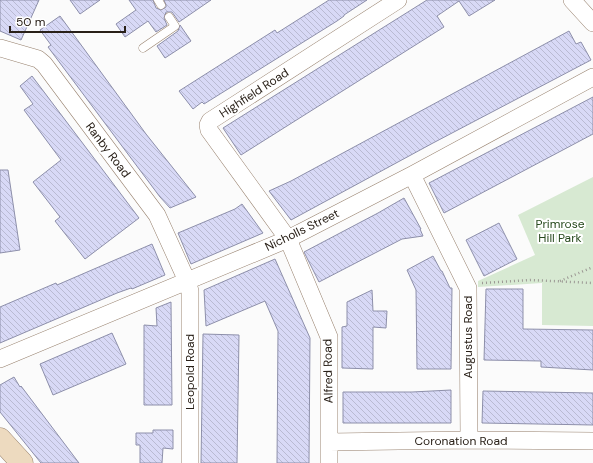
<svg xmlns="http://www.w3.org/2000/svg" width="593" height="463" viewBox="0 0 593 463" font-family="'DM Sans',sans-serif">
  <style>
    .green { fill: #d7e9d2 }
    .building { fill: url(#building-back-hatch); stroke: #8d8faa }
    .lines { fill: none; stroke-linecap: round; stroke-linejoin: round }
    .service-casing { stroke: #97806d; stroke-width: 9 }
    .minor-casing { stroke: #97806d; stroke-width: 18 }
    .secondary-casing { stroke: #97806d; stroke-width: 23 }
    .path { stroke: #9b9793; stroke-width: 2.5; stroke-dasharray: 1 3; stroke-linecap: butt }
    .service { stroke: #fff; stroke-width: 8 }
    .minor { stroke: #fff; stroke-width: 17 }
    .secondary { stroke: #eddabf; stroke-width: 22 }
    .labels { text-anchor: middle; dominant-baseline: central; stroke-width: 4; stroke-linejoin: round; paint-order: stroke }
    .street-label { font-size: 12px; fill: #292018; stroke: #fff }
    .park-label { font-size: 12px; fill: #27491d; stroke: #fff }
  </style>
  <defs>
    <pattern id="building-back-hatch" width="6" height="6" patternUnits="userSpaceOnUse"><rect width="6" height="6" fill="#d8d9f6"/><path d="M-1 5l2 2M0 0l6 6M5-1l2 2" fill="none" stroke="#b9bad2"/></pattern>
  </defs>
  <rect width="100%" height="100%" fill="#fbfbfb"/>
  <path class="green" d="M593 177V326L542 325V283L478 287V281L535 255 518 215Z"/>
  <path class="building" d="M0 0H39L21 40 0 31Z
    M70 0H100L80 14Z
    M129 0H153L156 8 161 10 166 7V5L164 0H211L179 22 172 12H166L164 18 167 25 156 32 148 21 125 37 116 24 136 10Z
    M329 0H367L344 15V16L337 21 204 104 202 102 193 109 179 91 275 30 277 33Z
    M427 0H495L469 16 459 1 437 16 444 27 241 155 223 128Z
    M60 16 146 134 196 197 170 208 160 197 48 47 51 45 40 30Z
    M180 25 191 41 165 58 157 46 178 31Z
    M569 31 576 44 581 42 591 60 433 143 291 220 269 191 291 181Z
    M32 76 139 218 85 259 55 221 60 217 33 182 61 160 24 110 33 104 20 86Z
    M593 97V134L444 213 429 183Z
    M0 170H8L20 250 0 253Z
    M404 198 421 229H420L423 236 402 239 319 282 304 252 378 213Z
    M242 204 263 233 191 264 178 233 235 209Z
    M499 223 517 259 484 276 466 240Z
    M152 244 165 275 132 289 131 288 117 293 0 343V307L56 283 57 285Z
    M433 256 441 271H442L450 288H452L451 369H417L416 290 407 270Z
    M275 259 310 338 309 463H277L278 331 265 301 206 326 204 290Z
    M486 289H523V329L593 330V370L541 367V361L484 360Z
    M372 290 373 311H387L386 328 373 327V369L342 368V327L347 326V302Z
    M171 302 172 405H144V325L157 326 156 308Z
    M112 333 126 364 53 395 40 364Z
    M203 334 239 335 237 463H201Z
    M14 377 20 387 21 386 79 463H41L0 412V385Z
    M451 390V423H343V392H412Z
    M483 391 593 393V425L482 423Z
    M153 430H173V449L163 448 162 463H140V445H136V433H153Z"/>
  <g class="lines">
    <defs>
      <path id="service" d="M158 0 161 5
        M143 48 175 26 169 17"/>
      <path id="minor" d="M572 0 593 23
        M0 48 38 59 44 64 157 215 187 281 190 291V463
        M412 175 468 288 469 440
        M0 359 288 239 412 175 593 77
        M329 442 469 440 593 441
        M329 463V337L288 239 209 130 208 125 210 121 398 0"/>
      <path id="secondary" d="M0 439 22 463"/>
    </defs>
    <use href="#service" class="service-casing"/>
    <use href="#minor" class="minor-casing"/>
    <use href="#secondary" class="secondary-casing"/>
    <path class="path" d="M560 281 593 267
      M482 283 531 280 593 283"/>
    <use href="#service" class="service"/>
    <use href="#minor" class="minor"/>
    <use href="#secondary" class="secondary"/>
  </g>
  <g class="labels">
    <g class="street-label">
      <text transform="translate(254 93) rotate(-33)">Highfield Road</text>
      <text transform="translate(108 150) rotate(53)">Ranby Road</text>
      <text transform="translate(302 230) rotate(-26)">Nicholls Street</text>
      <text transform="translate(468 337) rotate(-90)">Augustus Road</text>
      <text transform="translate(328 371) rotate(-91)">Alfred Road</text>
      <text transform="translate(190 372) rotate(-90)">Leopold Road</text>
      <text x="461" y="441">Coronation Road</text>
    </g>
    <g class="park-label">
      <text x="560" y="224">Primrose<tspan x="560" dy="14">Hill Park</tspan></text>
    </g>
  </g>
  <path d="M10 26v6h115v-6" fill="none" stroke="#292018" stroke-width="2"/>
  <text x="16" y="26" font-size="12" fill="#292018" stroke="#ffffff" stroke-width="3" paint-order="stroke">50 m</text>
</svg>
